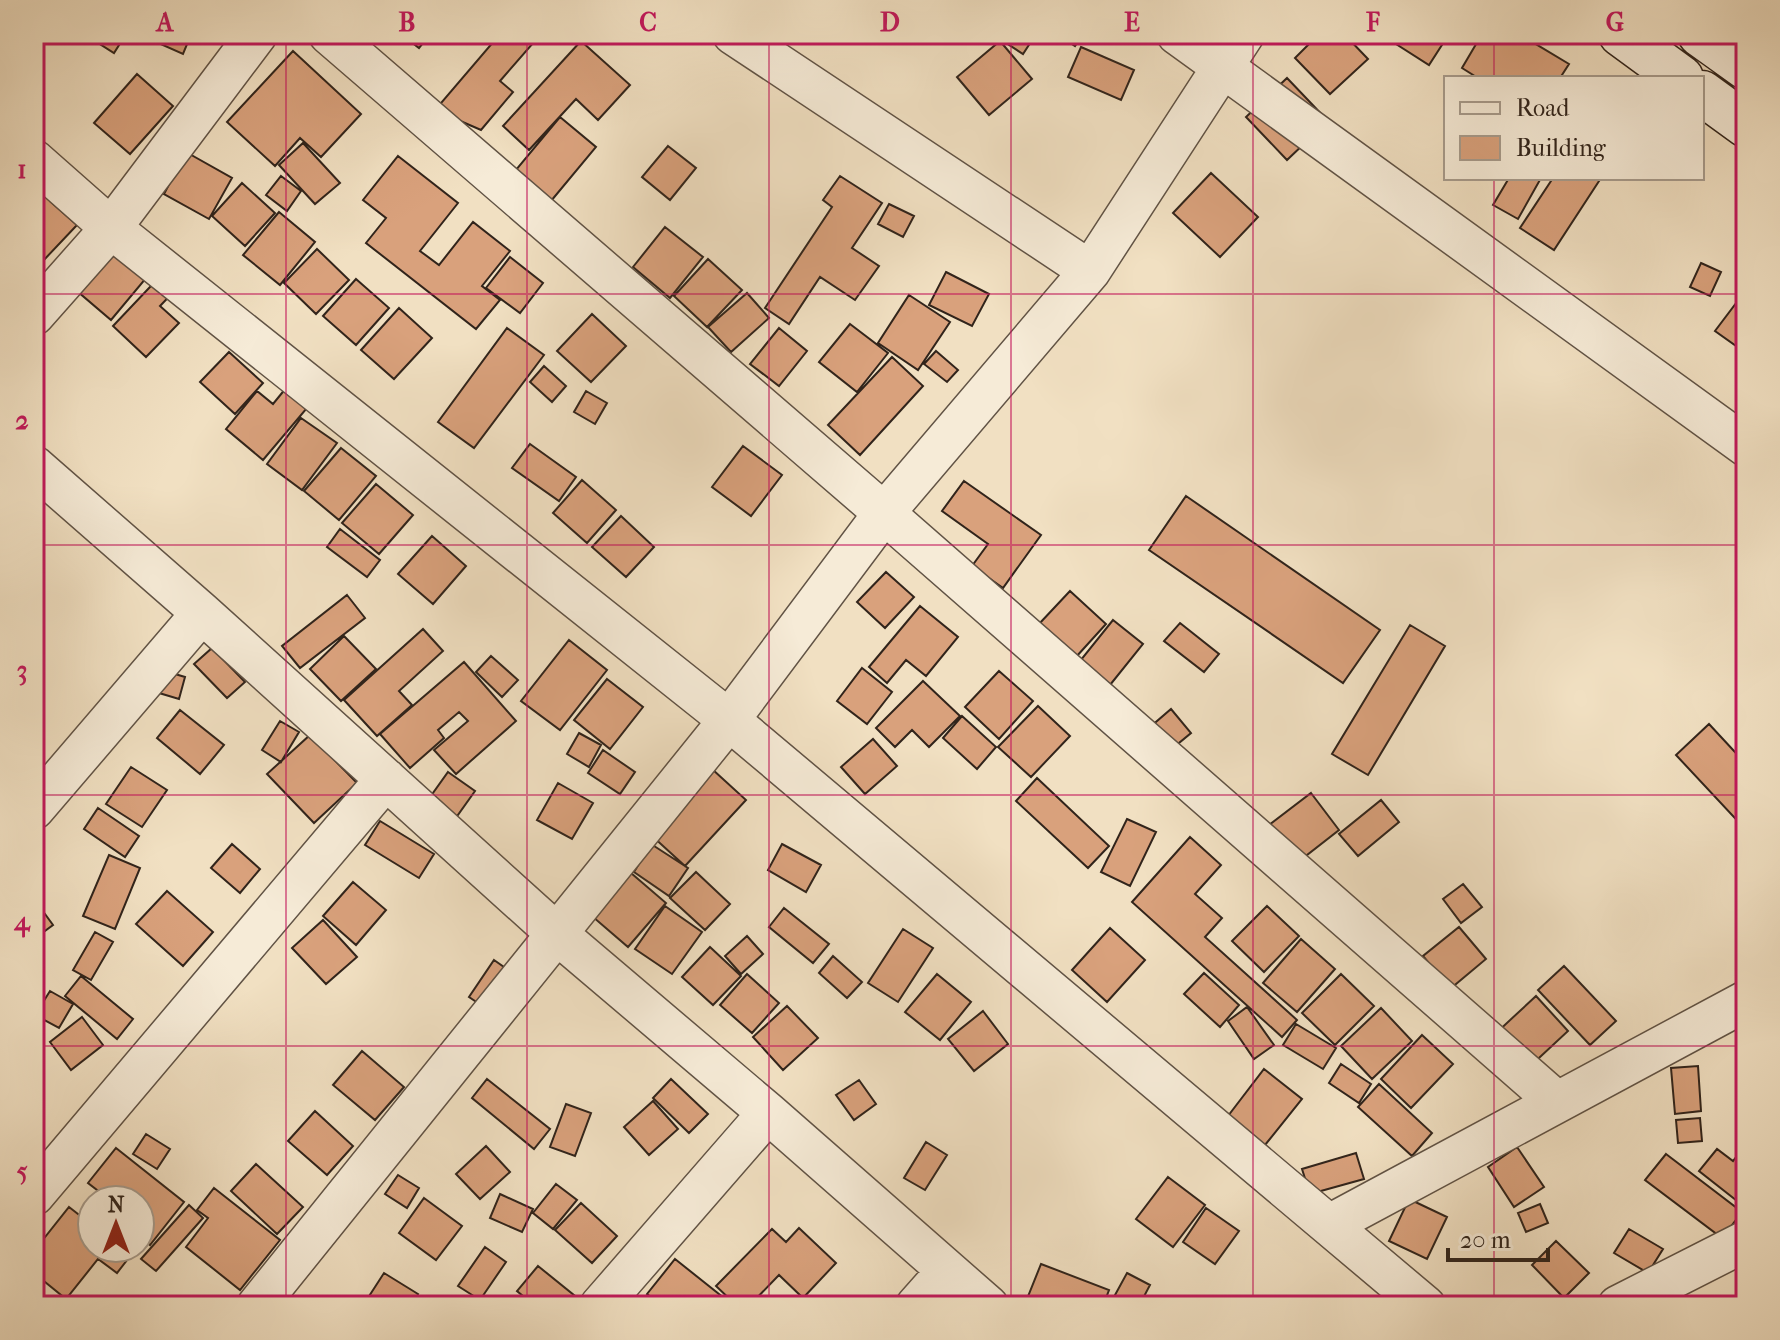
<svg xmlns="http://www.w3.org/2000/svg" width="1780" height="1340" viewBox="0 0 1780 1340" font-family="'IM FELL French Canon',serif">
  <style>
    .building { fill: #d9a17c; stroke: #31241b; stroke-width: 2 }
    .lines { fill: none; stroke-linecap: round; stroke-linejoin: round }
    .street-casing { stroke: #615345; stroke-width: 43 }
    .secondary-casing { stroke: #31241b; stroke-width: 47 }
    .street { stroke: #f6ebd7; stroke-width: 40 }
    .secondary { stroke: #f6ebd7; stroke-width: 44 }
    .grid { fill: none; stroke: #c2185b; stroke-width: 2; stroke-opacity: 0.55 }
    .neatline { fill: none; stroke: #c2185b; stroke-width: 3 }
    .grid-label { font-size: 26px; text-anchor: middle; font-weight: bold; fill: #c2185b }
  </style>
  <rect width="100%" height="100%" fill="#f1e0c2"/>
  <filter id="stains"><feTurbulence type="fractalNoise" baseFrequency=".0025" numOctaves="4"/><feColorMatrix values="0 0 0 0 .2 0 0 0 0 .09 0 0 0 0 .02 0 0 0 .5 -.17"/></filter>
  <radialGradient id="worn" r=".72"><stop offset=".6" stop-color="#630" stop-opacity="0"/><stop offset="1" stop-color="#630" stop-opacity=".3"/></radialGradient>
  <path class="building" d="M84 34H126L114 53Z
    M159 34H182L190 37 183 54 156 42Z
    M207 34H224L220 41Z
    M401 34H430L419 48Z
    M500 34H541L500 81 513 92 481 130 435 110Z
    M1004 34H1036L1023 54 1000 39Z
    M1057 34H1083L1075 46Z
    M1319 34H1344L1368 59 1330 94 1295 58Z
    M1403 34H1449L1429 65 1396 44Z
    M1482 34H1519L1569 64 1560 78H1478L1462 68Z
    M581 41 630 85 598 120 576 99 529 150 503 126Z
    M1000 41 1032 79 989 115 957 77Z
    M1081 47 1134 70 1121 100 1068 77Z
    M293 51 361 114 321 157 300 138 275 166 227 122Z
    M137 74 173 106 130 154 94 123Z
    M1287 78 1328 121 1287 160 1246 117Z
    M560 117 596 147 551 201 515 171Z
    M303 143 340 183 315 204 279 165Z
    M668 146 696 168 670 200 642 177Z
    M186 152 232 178 209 219 164 194Z
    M398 156 458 203 420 251 439 265 473 222 510 251 482 286 500 300 476 329 366 243 386 218 363 200Z
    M34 167 61 192 51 202 77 225 42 262 34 255Z
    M1211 173 1258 217 1220 257 1173 213Z
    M281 176 301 191 287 211 266 195Z
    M840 176 882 203 852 248 879 266 855 300 820 277 789 324 765 308 832 207 823 200Z
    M1509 178H1541L1518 219 1493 205Z
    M1553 178H1601L1554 250 1520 228Z
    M242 183 275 213 245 246 212 216Z
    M889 204 914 216 903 237 878 224Z
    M279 212 315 242 280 285 243 255Z
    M665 227 703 257 670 298 633 267Z
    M122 236 157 265 111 320 77 291Z
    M317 249 349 280 316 314 284 283Z
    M510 257 543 283 520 313 486 288Z
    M708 259 742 290 707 327 674 296Z
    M1701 263 1721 272 1710 296 1690 287Z
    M168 268 183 282 160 306 179 323 146 357 113 326Z
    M946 272 989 294 972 326 929 305Z
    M356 279 389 308 356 345 323 316Z
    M1746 290V353L1715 331Z
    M747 293 769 318 731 352 708 327Z
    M909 295 950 322 918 370 878 343Z
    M399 308 432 338 394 379 361 350Z
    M592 314 626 346 591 382 557 351Z
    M850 324 888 353 857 392 819 362Z
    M507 328 544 355 474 448 438 422Z
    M779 328 807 351 779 386 750 364Z
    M936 351 958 370 947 382 924 364Z
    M229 352 263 383 235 414 200 382Z
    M892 357 923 386 860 455 828 425Z
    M544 366 566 386 552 402 530 382Z
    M295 377 318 395 263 460 226 429 257 391 273 404Z
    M586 391 607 403 595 424 574 412Z
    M301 418 337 443 302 490 267 464Z
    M530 444 576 477 559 501 512 468Z
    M743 446 782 475 751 516 712 487Z
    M341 448 376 476 339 520 304 491Z
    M582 480 616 510 587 543 553 513Z
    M964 481 1041 535 1003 588 972 566 988 544 942 511Z
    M376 484 413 515 379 554 342 523Z
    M1186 496 1380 630 1343 683 1149 550Z
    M621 516 654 547 626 577 592 547Z
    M340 529 380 560 367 577 327 547Z
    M432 536 466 566 433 604 398 574Z
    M886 572 914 597 885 628 857 602Z
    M1070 591 1106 624 1076 657 1039 624Z
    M347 595 365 618 300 668 282 646Z
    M920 606 958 637 926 676 906 660 887 683 869 667Z
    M1113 620 1143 644 1110 685 1080 661Z
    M1180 623 1219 654 1204 672 1164 641Z
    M1410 625 1445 646 1368 775 1332 754Z
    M423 629 443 651 399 691 412 705 377 736 344 700Z
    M344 636 376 669 341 701 310 669Z
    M569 640 607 670 560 730 521 701Z
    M212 648 245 682 227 698 194 664Z
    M491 656 518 680 502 697 476 672Z
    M464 662 516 721 456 774 434 750 468 721 459 712 438 730 444 738 410 768 380 734Z
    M862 668 892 692 867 724 837 701Z
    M165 671 185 677 179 699 159 693Z
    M999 671 1033 701 999 739 965 707Z
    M607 679 643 707 610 749 574 720Z
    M923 681 960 716 929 747 912 730 895 747 876 728Z
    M1038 706 1070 736 1031 777 998 747Z
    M1171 709 1191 733 1168 752 1149 728Z
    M180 710 224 745 200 774 157 738Z
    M962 716 996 747 977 769 943 738Z
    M280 721 299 732 281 762 262 750Z
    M1709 724 1746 764V830L1676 755Z
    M579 733 601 745 589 767 567 754Z
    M310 735 357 783 314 823 267 774Z
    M873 739 897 766 865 794 841 767Z
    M603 750 635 772 620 794 588 773Z
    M131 767 167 790 142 827 106 804Z
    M712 769 746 800 685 866 651 835Z
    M448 772 475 791 455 819 428 800Z
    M1037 778 1109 846 1088 868 1016 801Z
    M558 783 593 803 572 839 537 820Z
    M1311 793 1339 830 1298 862 1269 825Z
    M1381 800 1399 822 1358 856 1339 834Z
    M98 808 139 836 125 857 84 829Z
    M1127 819 1156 832 1130 886 1101 872Z
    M380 821 434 854 419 878 365 845Z
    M1190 837 1221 865 1195 894 1222 918 1205 937 1297 1020 1282 1037 1132 902Z
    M232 844 260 869 240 893 211 868Z
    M651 844 688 868 669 896 634 872Z
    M782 844 821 865 806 892 768 870Z
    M109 855 140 868 115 929 83 916Z
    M696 872 730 904 705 930 670 898Z
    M631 873 666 903 628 947 593 917Z
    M353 882 386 910 356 945 323 916Z
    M1463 884 1482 907 1461 923 1443 899Z
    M167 891 213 932 183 966 136 924Z
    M37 903 53 925 34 939V906Z
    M665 906 702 932 672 974 635 949Z
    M1267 906 1299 936 1264 972 1232 941Z
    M784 908 829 944 813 963 769 927Z
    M323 920 357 957 326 984 292 948Z
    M1459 927 1486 959 1450 989 1423 956Z
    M1110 928 1145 960 1107 1002 1072 970Z
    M903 929 933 948 898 1002 868 983Z
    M95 932 113 942 91 980 73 970Z
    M747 936 763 954 741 974 725 956Z
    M1301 939 1335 969 1297 1012 1263 983Z
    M710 947 741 976 713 1005 682 977Z
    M833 956 862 982 847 998 819 973Z
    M494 960 511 972 487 1009 469 997Z
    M1564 966 1616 1021 1590 1045 1538 990Z
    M1204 973 1239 1005 1220 1027 1184 994Z
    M747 974 779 1003 752 1033 720 1005Z
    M937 974 971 1002 940 1040 905 1012Z
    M1341 974 1374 1006 1335 1045 1302 1013Z
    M81 976 133 1019 117 1039 65 996Z
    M50 991 73 1004 59 1028 35 1015Z
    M1536 996 1568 1031 1526 1070 1494 1035Z
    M787 1006 818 1038 783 1070 753 1037Z
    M1247 1007 1274 1045 1254 1059 1228 1021Z
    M1381 1008 1412 1041 1372 1079 1341 1046Z
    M983 1011 1008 1044 974 1071 948 1039Z
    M82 1017 103 1045 71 1070 50 1042Z
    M1296 1024 1336 1048 1323 1069 1283 1045Z
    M1422 1035 1453 1064 1411 1108 1381 1079Z
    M362 1051 404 1087 375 1120 333 1085Z
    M1341 1064 1371 1084 1359 1103 1329 1083Z
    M1698 1066 1701 1111 1675 1114 1671 1068Z
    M1264 1069 1302 1099 1265 1145 1228 1116Z
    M487 1079 550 1129 534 1149 472 1098Z
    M671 1079 708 1114 689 1133 653 1098Z
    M859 1080 876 1104 854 1120 836 1095Z
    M1379 1084 1432 1133 1412 1156 1358 1107Z
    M653 1101 678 1129 649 1155 624 1127Z
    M566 1104 591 1113 575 1156 550 1147Z
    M315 1111 353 1146 327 1175 288 1141Z
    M1700 1118 1702 1141 1678 1143 1676 1120Z
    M146 1134 170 1149 157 1169 133 1154Z
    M926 1142 947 1155 925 1190 904 1178Z
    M1746 1144V1208L1699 1171 1717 1149 1733 1161Z
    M486 1146 510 1172 480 1199 456 1174Z
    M1517 1147 1544 1187 1514 1207 1488 1167Z
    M116 1148 184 1202 150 1245 140 1237V1200H110L88 1183Z
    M1356 1153 1364 1179 1310 1194 1302 1169Z
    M1666 1154 1742 1212 1722 1238 1645 1180Z
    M256 1164 303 1207 277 1234 231 1191Z
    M398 1175 419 1188 407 1208 385 1194Z
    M1168 1177 1205 1205 1173 1247 1136 1219Z
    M556 1184 577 1200 553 1229 533 1213Z
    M214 1188 280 1240 240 1290 186 1247 208 1218 197 1210Z
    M500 1194 533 1209 522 1232 490 1218Z
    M424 1198 462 1226 436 1260 399 1233Z
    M1409 1199 1447 1217 1427 1259 1389 1241Z
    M581 1203 617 1236 592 1263 555 1230Z
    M1540 1204 1548 1223 1526 1232 1518 1213Z
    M189 1205 203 1218 156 1271 141 1259Z
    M69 1207 92 1225V1248H122L131 1255 117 1273 98 1259 66 1299 34 1273V1251Z
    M1206 1208 1239 1231 1215 1264 1183 1242Z
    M799 1228 836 1263 803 1298 779 1275 749 1306H737L716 1286 772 1229 786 1242Z
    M1629 1229 1663 1249 1648 1273 1614 1253Z
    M1556 1241 1589 1273 1564 1298 1532 1265Z
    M485 1247 506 1262 480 1300 458 1286Z
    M675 1259 734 1306H662L647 1294Z
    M1041 1264 1109 1290 1103 1306H1045L1027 1299Z
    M538 1266 580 1300 575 1306H535L517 1291Z
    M384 1273 418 1294 411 1306H367L364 1304Z
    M1127 1273 1150 1285 1139 1306H1109Z"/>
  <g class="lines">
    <defs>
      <path id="street" d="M329 34 884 513 1557 1102
        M733 34 1090 271
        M1177 34 1746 446
        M34 160 111 228 729 720 1425 1306
        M34 315 111 228 257 34
        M34 466 202 613 556 933 768 1113 988 1306
        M34 809 202 613
        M34 1195 386 779
        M1329 1225 1746 1001
        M257 1306 729 720 884 513 1090 271 1244 34
        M600 1306 768 1113
        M916 1306 947 1271
        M1618 1306 1746 1241"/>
      <path id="secondary" d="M1621 34 1681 78
        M1700 34 1746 67
        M1702 93 1746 125"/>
    </defs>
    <use href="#street" class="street-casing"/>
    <use href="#secondary" class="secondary-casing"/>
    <use href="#street" class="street"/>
    <use href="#secondary" class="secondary"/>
  </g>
  <path class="grid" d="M286 34V1306M527 34V1306M769 34V1306M1011 34V1306M1253 34V1306M1494 34V78M1494 178V1306M34 294H1746M34 545H1746M34 795H1746M34 1046H1746"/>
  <rect width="1780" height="1340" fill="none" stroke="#f1e0c2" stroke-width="88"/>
  <rect x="1444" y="76" width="260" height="104" fill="#f6ebd7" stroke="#a79b8c" stroke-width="2"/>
  <rect x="1460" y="102" width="40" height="12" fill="#f6ebd7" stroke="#a79b8c" stroke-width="2"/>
  <text x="1516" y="116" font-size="24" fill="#31241b">Road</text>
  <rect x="1460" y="136" width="40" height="24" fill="#d9a17c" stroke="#a79b8c" stroke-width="2"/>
  <text x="1516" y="156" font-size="24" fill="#31241b">Building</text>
  <g transform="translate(116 1224)"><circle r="38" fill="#f6ebd7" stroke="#a79b8c" stroke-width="2"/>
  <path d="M0-6L14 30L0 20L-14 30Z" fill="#8f2418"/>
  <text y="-12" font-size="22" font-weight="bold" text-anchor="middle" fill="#31241b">N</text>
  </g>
  <path d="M1448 1248v12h100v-12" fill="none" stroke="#31241b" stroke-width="4"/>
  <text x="1460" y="1248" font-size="24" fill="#31241b" stroke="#f6ebd7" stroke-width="6" paint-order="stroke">20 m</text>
  <rect x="44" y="44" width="1692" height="1252" class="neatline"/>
  <g class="grid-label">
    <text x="165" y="31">A</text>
    <text x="407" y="31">B</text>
    <text x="648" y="31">C</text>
    <text x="890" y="31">D</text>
    <text x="1132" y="31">E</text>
    <text x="1373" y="31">F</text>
    <text x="1615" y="31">G</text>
    <text x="22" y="178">1</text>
    <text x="22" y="429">2</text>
    <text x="22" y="679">3</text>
    <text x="22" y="930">4</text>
    <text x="22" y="1180">5</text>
  </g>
  <rect width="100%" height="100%" filter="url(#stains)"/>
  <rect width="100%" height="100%" fill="url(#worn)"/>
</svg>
